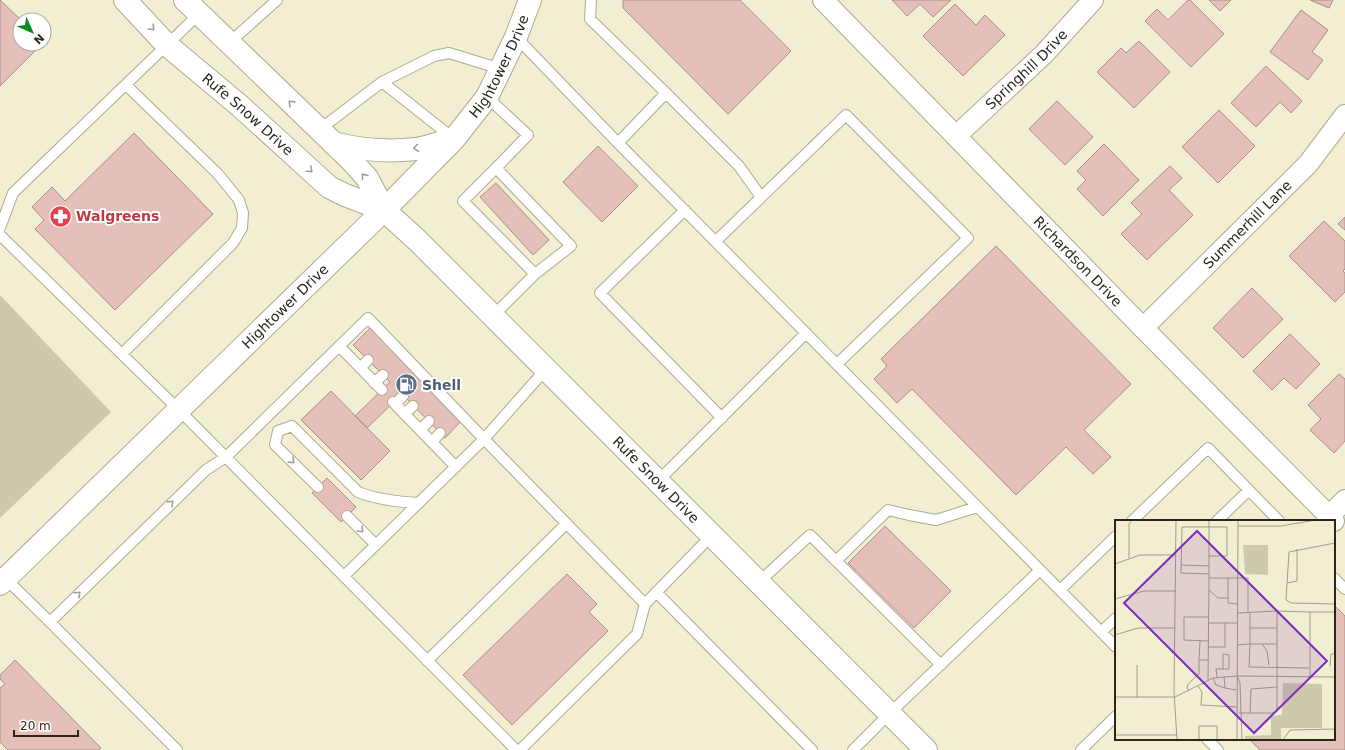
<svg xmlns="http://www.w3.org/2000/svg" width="1345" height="750" viewBox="0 0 1345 750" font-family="'DejaVu Sans',sans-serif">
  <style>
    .green { fill: #cec9ab }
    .building { fill: #e5bfba; stroke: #ac8e8b }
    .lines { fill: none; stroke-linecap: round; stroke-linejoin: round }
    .service-casing { stroke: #aeaa90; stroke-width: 12 }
    .minor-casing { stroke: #aeaa90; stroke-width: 22 }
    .tertiary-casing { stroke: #aeaa90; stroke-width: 24 }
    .secondary-casing { stroke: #aeaa90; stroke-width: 24 }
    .service { stroke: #fff; stroke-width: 10 }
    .minor { stroke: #fff; stroke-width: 20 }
    .tertiary { stroke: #fff; stroke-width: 22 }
    .secondary { stroke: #fff; stroke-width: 22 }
    .oneway { stroke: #9f9e99 }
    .labels { text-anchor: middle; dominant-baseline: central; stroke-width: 4; stroke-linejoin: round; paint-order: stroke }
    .street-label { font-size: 14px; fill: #29271d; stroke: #fff }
    .health-label { font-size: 14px; font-weight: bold; fill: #be3a42; stroke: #fff; text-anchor: start }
    .service-label { font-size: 14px; font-weight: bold; fill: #4e5e75; stroke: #fff; text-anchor: start }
    .inset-road { fill: none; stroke: #a29e8a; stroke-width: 1 }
    .view { fill: #7b2cbf; fill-opacity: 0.15; stroke: #7b2cbf; stroke-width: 2 }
    .inset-edge { fill: none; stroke: #29271d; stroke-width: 2 }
  </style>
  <rect width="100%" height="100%" fill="#f2eed2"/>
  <path class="green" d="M0 295 111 412 0 518Z"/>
  <path class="building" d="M0 0 21 20H20V44H42L0 86Z
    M623 0H740L791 51 728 114 623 8Z
    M892 0H951L933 17 920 4 907 16Z
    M1188 0H1190L1224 34 1191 67 1145 21 1157 9 1168 20Z
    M1209 0H1231L1220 11Z
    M1310 0H1333L1329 8Z
    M955 4 976 25 985 15 1005 35 963 76 923 36Z
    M1301 10 1328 30 1312 52 1323 60 1308 80 1270 52Z
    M1139 41 1170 72 1134 108 1097 72 1121 48 1126 53Z
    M1266 66 1302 101 1291 113 1280 102 1256 127 1231 103Z
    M1057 101 1093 137 1065 165 1029 129Z
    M1219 110 1255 146 1218 183 1182 147Z
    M134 133 213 214 115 310 35 229 44 220 32 207 52 187 65 201Z
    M1104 144 1139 180 1103 216 1077 189 1086 180 1077 171Z
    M598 146 638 186 602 222 563 182Z
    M1170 166 1182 178 1169 190 1193 215 1147 260 1121 234 1142 214 1131 203Z
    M496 183 549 240 533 255 480 197Z
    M1345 217V230L1338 224Z
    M1324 221 1345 241V269L1343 271 1345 273V292L1335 302 1289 256Z
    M996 246 1131 384 1084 430 1111 457 1093 474 1066 447 1016 495 912 389 897 403 874 379 887 366 881 359Z
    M1252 288 1283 319 1243 358 1213 328Z
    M371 327 462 420 445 438 402 394 367 428 355 416 390 382 353 345Z
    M1290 334 1320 364 1296 389 1284 378 1272 390 1253 371Z
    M1339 374 1345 379V441L1334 453 1310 430 1321 419 1308 405Z
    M331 391 390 451 361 480 301 420Z
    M327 478 356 507 341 522 312 493Z
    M885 526 951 591 914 628 848 563Z
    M567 574 597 604 589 612 608 631 512 725 463 675Z
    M1334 605 1345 616V750H1260L1249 739H1334Z
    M15 660 101 748 98 750H8L0 742V688L5 684 0 679V675Z"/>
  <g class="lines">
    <defs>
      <path id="service" d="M591 0 590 19 666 93 618 143
        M516 37 618 143 1040 570
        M229 43 277 0
        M382 82 434 56 449 53 501 69
        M666 93 739 166 761 197
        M487 97 528 135 496 168 571 246 535 274 463 201 496 168
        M319 130 382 82 453 138
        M685 210 600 293 722 418
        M0 228 13 193 199 14
        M0 235 179 410 516 750
        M716 241 846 115 968 238 837 364
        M493 316 535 274
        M339 346 382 390
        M122 354 233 243 242 228 243 213 239 200 218 174 126 85
        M360 368 368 360
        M546 369 484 439 645 604
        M374 383 383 375
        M393 402 456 467
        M395 404 403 396
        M404 414 413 406
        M420 430 429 421
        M278 431 292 426 358 492C378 500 398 502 419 503
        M278 431 275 445 318 487
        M432 442 440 433
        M658 481 806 333
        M347 516 376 545
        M1132 521 1208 448 1279 521
        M1217 521 1249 490
        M836 561 888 510 909 515 936 520 977 507
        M1334 578 1345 589
        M6 579 50 622 177 750
        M759 582 810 535 941 665
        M1060 590 1116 536
        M656 592 812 750
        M50 622 206 470 226 457 368 318 484 439 344 576
        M1101 632 1116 618
        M427 661 566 524
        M1207 739 1218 750
        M520 750 637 634 645 604 712 535
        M853 750 890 713 1040 570 1116 647
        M1081 750 1116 716"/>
      <g id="minor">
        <path id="s1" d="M823 0 1143 328 1334 521"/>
        <path id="s2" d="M956 136 1044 54 1093 0"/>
        <path id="s3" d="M1143 328 1308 164 1345 115"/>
        <path d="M1329 516 1345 500"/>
      </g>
      <g id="tertiary">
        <path id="s4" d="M0 584 384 210"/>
      </g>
      <g id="secondary">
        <path id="s5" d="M125 0 167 45 240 106 329 187 345 195 384 210"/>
        <path id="s6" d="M185 0 351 160 367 178 384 210 417 240 926 750"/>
        <path d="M333 143C360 150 389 152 416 149 429 147 441 142 453 139"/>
        <path id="s7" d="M384 210 454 139 487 97 516 37 530 0"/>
      </g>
    </defs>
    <use href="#service" class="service-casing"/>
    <use href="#minor" class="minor-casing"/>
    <use href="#tertiary" class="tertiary-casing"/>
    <use href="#secondary" class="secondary-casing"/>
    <use href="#service" class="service"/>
    <use href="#minor" class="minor"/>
    <use href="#tertiary" class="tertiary"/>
    <use href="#secondary" class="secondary"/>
  </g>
  <defs><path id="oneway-chevron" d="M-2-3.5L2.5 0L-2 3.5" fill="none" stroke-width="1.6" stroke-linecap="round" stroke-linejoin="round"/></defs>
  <g class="oneway">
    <use href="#oneway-chevron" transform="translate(152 28) rotate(47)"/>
    <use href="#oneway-chevron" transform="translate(291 103) rotate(-136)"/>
    <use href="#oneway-chevron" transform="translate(416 148) rotate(172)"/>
    <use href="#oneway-chevron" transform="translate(310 170) rotate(42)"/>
    <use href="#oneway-chevron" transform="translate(364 176) rotate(-128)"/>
    <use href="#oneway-chevron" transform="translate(292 461) rotate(44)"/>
    <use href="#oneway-chevron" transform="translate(171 503) rotate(-44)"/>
    <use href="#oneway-chevron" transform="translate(361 530) rotate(45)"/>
    <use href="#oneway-chevron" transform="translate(78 594) rotate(-44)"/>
  </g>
  <defs>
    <symbol id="pharmacy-disc" viewBox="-11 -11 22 22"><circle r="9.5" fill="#e0444e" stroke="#fff"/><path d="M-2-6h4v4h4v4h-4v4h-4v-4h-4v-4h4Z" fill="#fff"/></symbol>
    <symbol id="fuel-disc" viewBox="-11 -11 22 22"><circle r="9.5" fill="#5c6f8a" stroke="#fff"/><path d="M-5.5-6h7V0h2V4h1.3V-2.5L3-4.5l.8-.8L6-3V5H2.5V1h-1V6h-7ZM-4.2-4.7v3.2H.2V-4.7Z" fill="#fff"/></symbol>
  </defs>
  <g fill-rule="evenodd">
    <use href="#pharmacy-disc" x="48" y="204" width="25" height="25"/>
    <use href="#fuel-disc" x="394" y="372" width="25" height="25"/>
  </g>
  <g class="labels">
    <g class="street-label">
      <text stroke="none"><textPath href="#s7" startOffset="186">Hightower Drive</textPath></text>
      <text stroke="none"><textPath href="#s2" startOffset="97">Springhill Drive</textPath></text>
      <text stroke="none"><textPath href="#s5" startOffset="168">Rufe Snow Drive</textPath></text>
      <text stroke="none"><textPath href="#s3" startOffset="147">Summerhill Lane</textPath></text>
      <text stroke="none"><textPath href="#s1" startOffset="365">Richardson Drive</textPath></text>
      <text stroke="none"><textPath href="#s4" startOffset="398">Hightower Drive</textPath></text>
      <text stroke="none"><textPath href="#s6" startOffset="674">Rufe Snow Drive</textPath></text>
    </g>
    <g class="health-label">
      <text x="76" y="216">Walgreens</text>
    </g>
    <g class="service-label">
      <text x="422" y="385">Shell</text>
    </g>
  </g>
  <g transform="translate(1115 520)">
    <rect width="220" height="220" fill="#f2eed2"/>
    <path d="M128 25H153V55L130 54ZM168 163 207 164V208H166V220H130V216L156 215V196L167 195Z" fill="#cec9ab"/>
    <path class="inset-road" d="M61 0 59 171 62 220M94 0V58H133V93M123 6H166L201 0M220 23 174 32 171 80 176 83 220 84M14 38V4L17 0M0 44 25 35H61M66 45 94 46M94 54 66 53 67 7H112V36H94M113 58V83L122 84M172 63 182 61V29M94 70 103 78H113M0 79 29 71H61M162 91 195 92M122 93 162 91V191L157 193H124M94 103H122M135 108H162M0 115 23 108H60M93 121 69 120V97H94M147 124 152 131 154 145M162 124H135L134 147 194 148M122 125 135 124V93M93 127H110V103M84 140 85 121M215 146 216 134H220M109 156 110 168 121 170M122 156 220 157M122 156 125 163 127 220M102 157 101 149H108V134L114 135V149H108M195 157V92H220M98 158 101 165 110 168M93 160 94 58M83 166 87 172 86 185 121 187M74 171 72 168 73 164 84 154V140H93M0 177H60L98 158 122 156M22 178V145M135 193 136 169 162 167M0 215H62M84 220V206H102V220M122 220 123 0M168 220 175 210 220 209"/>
    <path class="view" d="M82 11 212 141 139 213 9 83Z"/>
    <rect width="220" height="220" class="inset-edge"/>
  </g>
  <g transform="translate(32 32) rotate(135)"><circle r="19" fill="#ffffff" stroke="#a9a9a5"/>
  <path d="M0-3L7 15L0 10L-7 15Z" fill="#008e1f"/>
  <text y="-6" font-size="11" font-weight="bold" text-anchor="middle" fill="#29271d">N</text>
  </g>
  <path d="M14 730v6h64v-6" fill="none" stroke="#29271d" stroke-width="2"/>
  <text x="20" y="730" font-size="12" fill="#29271d" stroke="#ffffff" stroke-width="3" paint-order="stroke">20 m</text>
</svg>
